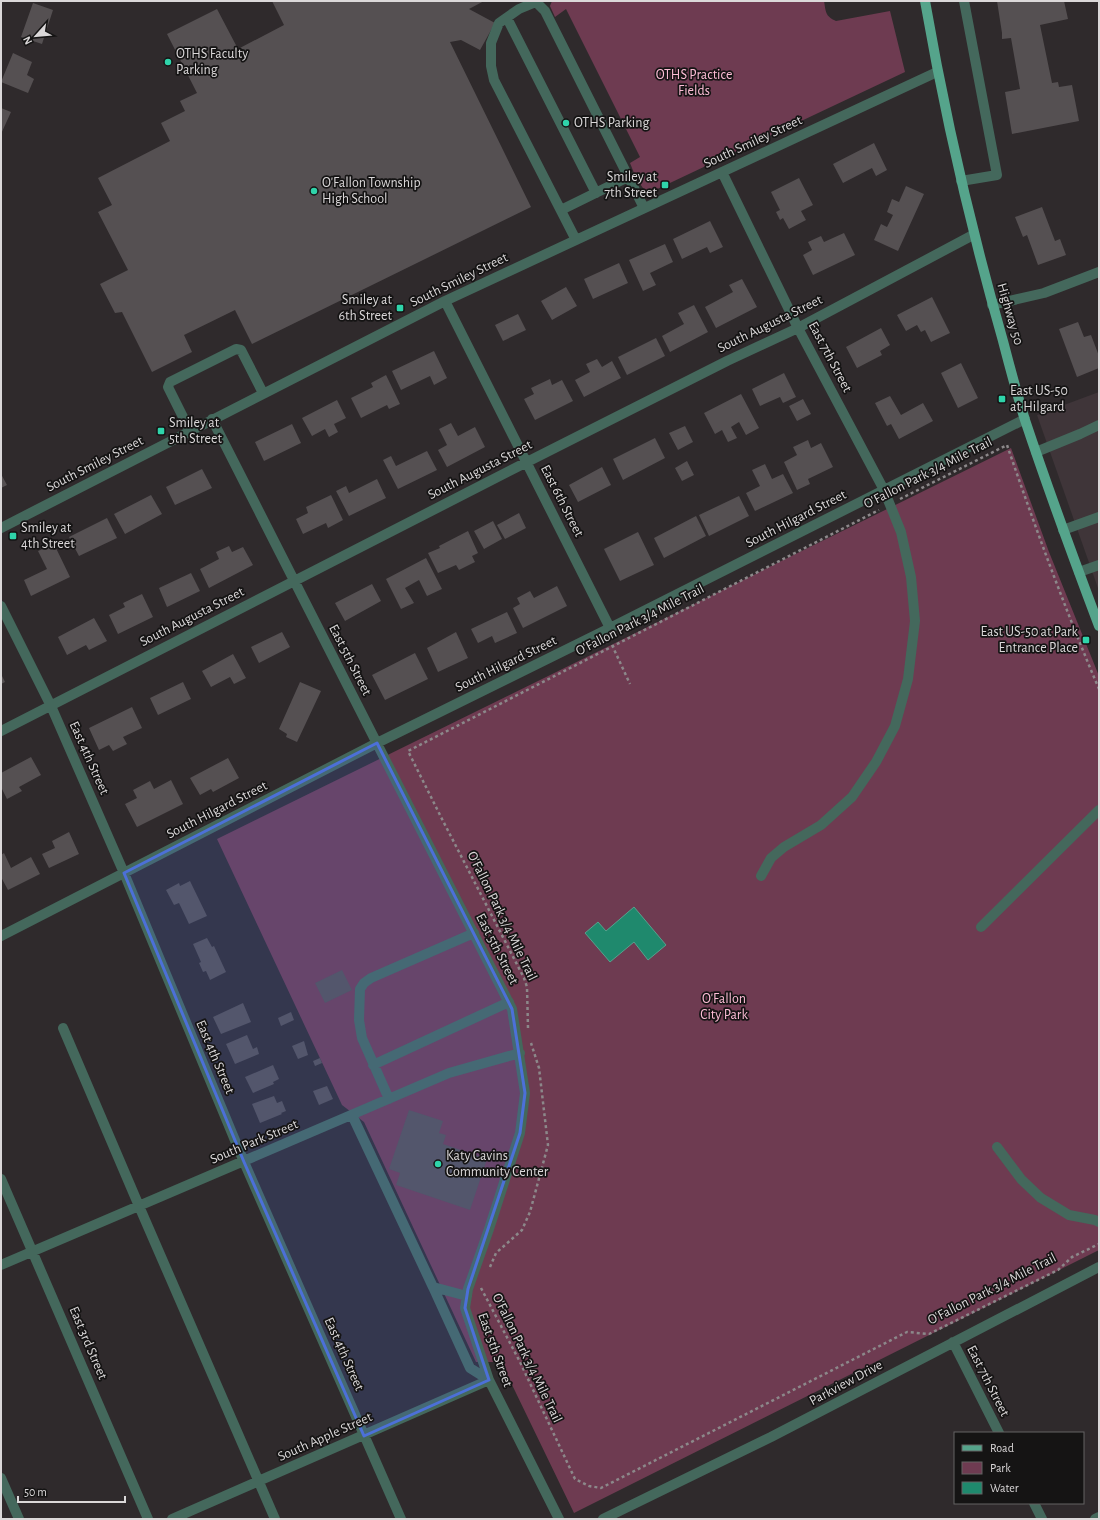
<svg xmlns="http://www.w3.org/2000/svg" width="1100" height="1520" viewBox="0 0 1100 1520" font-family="'Alegreya Sans',sans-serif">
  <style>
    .built { fill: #3f3539 }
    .green { fill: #6e3b51 }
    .water { fill: #1f896d; stroke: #57a18d }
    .building { fill: #555052 }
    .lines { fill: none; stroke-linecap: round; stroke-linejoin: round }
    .path { stroke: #8c888a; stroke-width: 2.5; stroke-dasharray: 3 3; stroke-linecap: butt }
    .minor { stroke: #44685c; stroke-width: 10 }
    .major { stroke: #55a48b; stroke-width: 10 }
    .marked { fill: #4c70d8; fill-opacity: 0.2; stroke: #4c70d8; stroke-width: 3; stroke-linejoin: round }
    .poi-dot { fill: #2fd4aa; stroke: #151414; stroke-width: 1.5 }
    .labels { text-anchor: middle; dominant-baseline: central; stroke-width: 3.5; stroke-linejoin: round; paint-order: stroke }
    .poi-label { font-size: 14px; fill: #dbd8d9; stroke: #151414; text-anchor: start }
    .park-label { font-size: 14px; fill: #febed7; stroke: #151414 }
    .street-label { font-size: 14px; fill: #dbd8d9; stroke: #151414 }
  </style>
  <rect width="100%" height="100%" fill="#2f2a2c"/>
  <path class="built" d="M1099 392V591L1037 415Z"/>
  <path class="green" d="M552 1H824C826 12 825 16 836 21L890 11 905 72 653 191H645L636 178 630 163 640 157 566 9 555 17 550 6Z
    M1011 448 1049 552 1099 676V1250L574 1513 501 1362H476L364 1122 342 1105 217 839Z"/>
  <path class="water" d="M634 907 666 945 648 960 634 942 610 962 585 933 598 922 606 931Z"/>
  <path class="building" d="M272 1H484L469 9 495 23 480 50 461 40 450 42 531 207 252 344 235 310 184 335 192 352 152 372 122 312 115 313 100 284 128 270 98 212 112 205 98 178 170 141 161 123 185 111 180 101 197 93 167 34 217 9 238 49 284 25Z
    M997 1H1064L1068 19 1040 25 1052 83 1058 82 1059 87 1072 85 1079 121 1012 134 1005 92 1020 89 1011 38 1002 39V33Z
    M33 3 53 10 42 44 21 37Z
    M13 53 32 62 27 75 34 79 28 93 1 82Z
    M1 108 11 112 1 134Z
    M874 143 887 170 876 176 872 168 843 183 833 164Z
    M799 178 813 205 801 211 806 220 789 229 783 218 780 220 776 212 780 210 771 192Z
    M906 186 924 194 898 251 874 240 881 224 887 227 893 215 887 212 892 199 899 202Z
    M1042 207 1055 241 1060 239 1066 255 1038 265 1027 235 1023 237 1015 217Z
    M710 221 723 247 710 253 707 247 682 259 673 239Z
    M844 233 855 255 813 275 803 255 812 250 808 242 821 236 824 242Z
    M665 244 673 262 650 273 656 285 643 291 629 260Z
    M619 263 628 283 593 299 584 279Z
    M742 279 757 307 716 328 705 307 733 292 729 285Z
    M566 287 577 306 552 320 541 301Z
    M932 297 950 333 931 342 925 330 921 332 917 325 906 331 897 315Z
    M694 305 708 332 670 352 662 336 684 324 678 313Z
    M518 314 526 330 503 341 495 325Z
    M1078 322 1084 337 1091 335 1099 356V368L1077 377 1059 329Z
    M881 328 890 345 880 351 882 355 857 368 846 347Z
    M656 338 665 356 627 375 618 357Z
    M434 351 447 378 434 385 430 376 401 390 392 371Z
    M597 359 602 367 612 361 621 378 584 397 575 380 590 372 586 364Z
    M961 363 978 398 958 408 941 373Z
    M784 373 796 397 783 403 780 397 760 406 752 389Z
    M386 375 400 404 389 409 387 405 361 418 351 398 373 387 371 383Z
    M550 379 552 385 562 380 573 401 535 420 524 399 534 394 531 388Z
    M741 394 759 428 746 435 739 422 731 427 737 438 728 442 722 430 715 434 704 413Z
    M890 396 901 415 923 403 933 421 899 439 891 424 887 426 875 403Z
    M803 399 811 414 797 421 789 406Z
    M337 400 346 418 334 424 338 432 329 437 325 429 312 436 302 418Z
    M451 423 458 436 475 427 485 447 447 467 438 450 447 445 439 429Z
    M292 424 301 443 264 461 255 442Z
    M685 426 693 442 678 450 669 433Z
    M655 438 665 458 623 480 613 459Z
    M808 440 811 448 821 443 833 467 808 479 810 484 797 490 784 462 797 455 793 447Z
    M427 451 437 470 398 489 383 460 391 456 396 466Z
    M687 461 694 475 682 481 675 468Z
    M765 464 772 479 783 474 793 493 755 511 746 493 760 486 752 470Z
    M602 467 611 485 578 502 569 485Z
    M202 469 212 488 175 505 166 487Z
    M1 474 7 485 1 488Z
    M377 479 386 498 349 516 336 491 346 486 349 493Z
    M151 495 162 514 125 534 114 514Z
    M331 495 343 520 328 528 326 523 303 534 296 519 308 513 306 507Z
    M739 496 749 516 709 536 699 515Z
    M519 513 526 528 505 539 497 525Z
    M696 516 706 536 664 558 654 538Z
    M107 518 117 538 79 556 69 537Z
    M493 521 502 539 484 549 474 531Z
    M468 531 478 553 472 556 475 562 459 570 456 565 438 573 428 553 440 548 439 546Z
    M638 532 654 565 620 581 604 549Z
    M54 544 70 577 31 596 24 580 47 569 38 551Z
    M229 546 232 552 243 547 253 565 209 588 200 569 219 559 216 552Z
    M426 558 442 589 427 596 419 580 405 588 414 603 401 609 386 579Z
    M191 573 200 591 167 607 159 588Z
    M372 584 381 601 345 621 335 603Z
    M557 586 567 606 523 628 513 608 520 604 517 598 530 591 534 598Z
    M142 594 153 617 118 634 109 615 125 607 123 603Z
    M507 612 517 633 495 643 492 636 478 643 471 629Z
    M94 618 107 641 89 650 86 645 67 655 58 637Z
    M282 632 290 647 259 663 251 647Z
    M456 632 468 658 438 672 427 648Z
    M415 653 428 679 385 700 372 675Z
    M233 654 246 678 234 684 230 677 211 687 202 671Z
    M1 674 5 682 1 684Z
    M183 682 191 699 158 715 150 698Z
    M300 682 321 691 297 742 286 737 287 734 279 729Z
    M132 707 142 728 123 737 127 744 113 751 109 745 99 750 89 728Z
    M31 757 41 775 19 787 22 791 7 799 1 787V773Z
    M228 758 239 778 213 792 211 789 200 795 190 778Z
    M171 780 183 804 137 827 125 804 137 798 133 790 150 781 154 789Z
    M69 832 79 854 49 868 42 854 55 848 52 841Z
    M4 853 11 868 31 857 40 874 8 890 1 877V855Z
    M190 881 207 916 189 924 179 903 174 905 166 890 179 883 180 886Z
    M207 938 212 947 214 946 226 972 210 980 206 971 203 972 199 963 201 962 193 944Z
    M342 970 352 990 325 1003 315 983Z
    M243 1003 251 1022 221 1034 213 1017Z
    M291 1012 294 1020 281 1026 278 1018Z
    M247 1035 253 1049 257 1047 259 1054 235 1064 226 1044Z
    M304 1041 308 1055 298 1059 292 1046Z
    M320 1058 322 1063 315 1066 313 1061Z
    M273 1065 279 1079 273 1082 274 1084 253 1093 245 1077Z
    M327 1086 333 1099 319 1105 313 1091Z
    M274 1096 277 1103 282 1101 286 1111 281 1113 282 1114 260 1123 252 1104Z
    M409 1110 443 1121 439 1133 446 1135 443 1144 487 1159 470 1210 396 1185 400 1173 389 1169Z"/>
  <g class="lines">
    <path class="path" d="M900 499 1007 445C1035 527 1065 609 1099 689
      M612 645 630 684
      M528 1028 527 987 524 978 442 819 408 751 879 510
      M490 1267 496 1253 522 1230 530 1212 548 1145 539 1068 531 1043
      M481 1288 520 1362 575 1479 589 1486 601 1488 907 1332 929 1334 1058 1270 1072 1257 1099 1244"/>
    <path class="minor" d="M507 18 596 193
      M722 172 798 328 884 490 901 532 911 577 915 621 908 679 895 726 876 762 852 797 821 825 784 847 771 858 761 876
      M961 181 997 175 964 1
      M561 210 628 177
      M576 240 494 80 491 66V43L499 23 519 9 536 2 545 11 644 208
      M445 301 610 628
      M992 305 1044 293 1099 272
      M212 419 512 1009 525 1093 520 1133 489 1229 468 1289 465 1308 489 1380 559 1519
      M190 431 168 387 170 382 236 349 241 350 263 393
      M1036 452 1080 434 1099 425
      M1 528 445 301 937 72
      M1063 530 1099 517
      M1079 572 1099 565
      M1 606 51 706 124 873 244 1162 401 1519
      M1 731 527 462 727 361 798 328 973 235
      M981 927 1099 810
      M1 936 377 743 610 628 1025 419
      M63 1028 139 1206 275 1519
      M373 1065 509 1002
      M389 1099 362 1038 359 1020 360 989 364 983 371 978 474 933
      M352 1115 433 1287 467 1296
      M997 1147 1021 1179 1041 1198 1069 1215 1095 1220 1099 1222
      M1 1179 148 1519
      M1 1265 449 1073 520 1053
      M433 1287 470 1368 489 1380
      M953 1342 999 1433
      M1 1478 19 1519
      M1034 1503 1042 1519
      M172 1519 489 1380
      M603 1519 771 1437 1099 1267
      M1095 1519 1099 1517"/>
    <path class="major" d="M925 1C945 116 971 229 1003 341 1010 368 1017 394 1025 420 1048 489 1073 557 1099 626"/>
  </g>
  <path class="marked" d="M377 743 512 1009 525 1093 520 1133 468 1289 465 1308 489 1380 364 1436 244 1162 124 873Z"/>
  <g class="poi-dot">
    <circle cx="168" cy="62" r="4"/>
    <circle cx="566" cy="123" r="4"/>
    <rect x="661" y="181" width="8" height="8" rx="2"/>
    <circle cx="314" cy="191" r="4"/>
    <rect x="396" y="304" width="8" height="8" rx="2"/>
    <rect x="998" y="395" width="8" height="8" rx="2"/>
    <rect x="157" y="427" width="8" height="8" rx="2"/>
    <rect x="9" y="532" width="8" height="8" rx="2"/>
    <rect x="1082" y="636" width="8" height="8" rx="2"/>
    <circle cx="438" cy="1164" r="4"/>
  </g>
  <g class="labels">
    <g class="poi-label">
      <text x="176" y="54">OTHS Faculty<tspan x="176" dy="16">Parking</tspan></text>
      <text x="574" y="123">OTHS Parking</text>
      <text x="657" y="177" text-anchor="end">Smiley at<tspan x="657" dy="16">7th Street</tspan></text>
      <text x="322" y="183">O'Fallon Township<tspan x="322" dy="16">High School</tspan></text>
      <text x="392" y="300" text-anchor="end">Smiley at<tspan x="392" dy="16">6th Street</tspan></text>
      <text x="1010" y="391">East US-50<tspan x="1010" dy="16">at Hilgard</tspan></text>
      <text x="169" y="423">Smiley at<tspan x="169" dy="16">5th Street</tspan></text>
      <text x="21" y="528">Smiley at<tspan x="21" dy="16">4th Street</tspan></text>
      <text x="1078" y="632" text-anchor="end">East US-50 at Park<tspan x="1078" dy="16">Entrance Place</tspan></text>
      <text x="446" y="1156">Katy Cavins<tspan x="446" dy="16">Community Center</tspan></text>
    </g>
    <g class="park-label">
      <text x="694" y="75">OTHS Practice<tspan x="694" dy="16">Fields</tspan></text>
      <text x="724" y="999">O'Fallon<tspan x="724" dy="16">City Park</tspan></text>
    </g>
    <g class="street-label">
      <text transform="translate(753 142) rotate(-25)">South Smiley Street</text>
      <text transform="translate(459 280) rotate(-26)">South Smiley Street</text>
      <text transform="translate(1010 314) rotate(74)">Highway 50</text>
      <text transform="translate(770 324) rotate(-26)">South Augusta Street</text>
      <text transform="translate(830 357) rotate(62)">East 7th Street</text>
      <text transform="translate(95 464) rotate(-27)">South Smiley Street</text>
      <text transform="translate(480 470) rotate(-27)">South Augusta Street</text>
      <text transform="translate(928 473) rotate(-27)">O'Fallon Park 3/4 Mile Trail</text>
      <text transform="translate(562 501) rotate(63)">East 6th Street</text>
      <text transform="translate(796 519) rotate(-27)">South Hilgard Street</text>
      <text transform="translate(192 617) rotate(-27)">South Augusta Street</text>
      <text transform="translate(640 620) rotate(-27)">O'Fallon Park 3/4 Mile Trail</text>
      <text transform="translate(350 660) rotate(63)">East 5th Street</text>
      <text transform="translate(506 664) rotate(-26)">South Hilgard Street</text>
      <text transform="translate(89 758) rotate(66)">East 4th Street</text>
      <text transform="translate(217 810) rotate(-27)">South Hilgard Street</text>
      <text transform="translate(502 916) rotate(64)">O'Fallon Park 3/4 Mile Trail</text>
      <text transform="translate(497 949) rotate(63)">East 5th Street</text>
      <text transform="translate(215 1057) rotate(67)">East 4th Street</text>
      <text transform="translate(254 1142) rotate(-23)">South Park Street</text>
      <text transform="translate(992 1289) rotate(-27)">O'Fallon Park 3/4 Mile Trail</text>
      <text transform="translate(88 1343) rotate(67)">East 3rd Street</text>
      <text transform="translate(495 1350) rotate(70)">East 5th Street</text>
      <text transform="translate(344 1354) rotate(66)">East 4th Street</text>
      <text transform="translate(527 1358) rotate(64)">O'Fallon Park 3/4 Mile Trail</text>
      <text transform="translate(988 1381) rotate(63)">East 7th Street</text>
      <text transform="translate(846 1383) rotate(-28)">Parkview Drive</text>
      <text transform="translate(325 1437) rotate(-24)">South Apple Street</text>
    </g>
  </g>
  <rect width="1100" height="1520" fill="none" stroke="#dbd8d9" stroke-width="4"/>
  <rect x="954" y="1432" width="130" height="72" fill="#151414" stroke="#646263"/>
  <rect x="962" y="1445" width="20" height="6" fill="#55a48b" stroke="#646263"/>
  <text x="990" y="1452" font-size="12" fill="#dbd8d9">Road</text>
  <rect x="962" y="1462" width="20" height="12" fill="#6e3b51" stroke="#646263"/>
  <text x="990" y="1472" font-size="12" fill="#dbd8d9">Park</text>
  <rect x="962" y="1482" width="20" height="12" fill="#1f896d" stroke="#646263"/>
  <text x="990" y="1492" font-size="12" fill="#dbd8d9">Water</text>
  <g transform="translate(36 36) rotate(243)" stroke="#151414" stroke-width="3" paint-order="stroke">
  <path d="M0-3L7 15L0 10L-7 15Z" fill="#dbd8d9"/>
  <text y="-6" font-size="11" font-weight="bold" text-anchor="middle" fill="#dbd8d9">N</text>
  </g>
  <path d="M18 1496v6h107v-6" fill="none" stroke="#dbd8d9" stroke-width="2"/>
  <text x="24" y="1496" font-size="12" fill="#dbd8d9" stroke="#151414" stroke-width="3" paint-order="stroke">50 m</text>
</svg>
